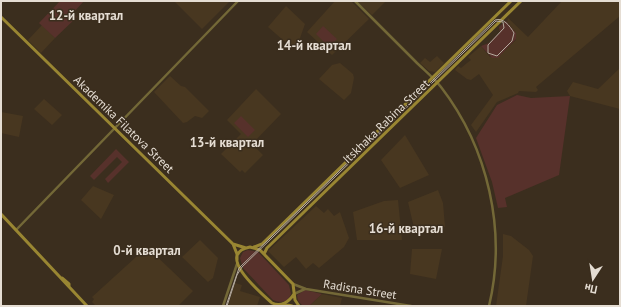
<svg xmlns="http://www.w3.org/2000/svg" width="621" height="307" viewBox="0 0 621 307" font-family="'PT Sans',sans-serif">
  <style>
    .built { fill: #483720 }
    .green { fill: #57312b }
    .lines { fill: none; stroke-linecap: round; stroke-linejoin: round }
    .tertiary { stroke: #736837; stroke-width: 2.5 }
    .secondary { stroke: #998632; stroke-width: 3 }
    .tram { stroke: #b5ab9f; stroke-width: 1 }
    .labels { text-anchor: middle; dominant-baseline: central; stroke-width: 3; stroke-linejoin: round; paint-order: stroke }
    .street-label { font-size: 12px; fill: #e5ddd3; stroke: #3b2e1e }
    .neighbourhood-label { font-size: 13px; font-weight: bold; fill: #e5ddd3; stroke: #3b2e1e }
  </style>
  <rect width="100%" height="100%" fill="#3b2e1e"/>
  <path class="built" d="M174 1H230L202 29Z
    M335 1H351L369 19 332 55 307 32Z
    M357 1H386L372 15Z
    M562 1H620V16L536 87 538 90 536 92 519 91 518 93 497 102 476 132 471 125 493 95 479 74 471 80 467 79 455 70 458 66 461 68 467 63 471 60 468 57 481 46 490 57H498L516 40V33L507 22 508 18 528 37Z
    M286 6 305 24 299 41 291 47 268 27Z
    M42 25 55 38 41 53 28 40Z
    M437 56 444 63 435 72 429 71 420 63 425 58 430 62Z
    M340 63 353 74 354 78 351 93 344 100 319 79 332 65Z
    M620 68V109L570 96 567 91 573 82 598 89Z
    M170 76 181 86 185 87 209 111 202 118 195 116 187 122 183 123 154 92Z
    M256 89 281 114 252 144 263 155 245 173 242 170 240 172 221 154 241 134 227 120Z
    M44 99 62 115 52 125 34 109Z
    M1 112 23 116 19 137 1 133Z
    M405 135 429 175 400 188 381 160Z
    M93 186 114 195 101 219 81 200Z
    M438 190 443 203 445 227 414 228 408 202Z
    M398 200 402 240H357L353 212 384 201Z
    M316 206 324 213 328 209 334 216 340 212 349 238 344 247 319 268 313 263 306 269 296 257 284 267 268 251Z
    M503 234 511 236 529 250 533 256 526 306H496L503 256Z
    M200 240 218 258 213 278 208 282 182 257Z
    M147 247 193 291 178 306H96L92 302 94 299 92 297Z
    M412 249H442L436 279 410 274Z
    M235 283 242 285 240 291 260 297 257 306H228Z
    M322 294 342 298 340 306H309Z"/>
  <path class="green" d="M60 1H84L73 13 77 17 55 38 39 23Z
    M506 21 516 33V39L498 58H492L481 46 489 43 500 32 499 27Z
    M323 26 337 39 329 47 316 34Z
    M517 95 531 98 570 96 559 175 505 198 507 207 498 208 492 182 476 138 497 105Z
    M241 116 255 130 248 137 234 123Z
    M116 149 129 162 108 183 105 179 122 162 117 157 94 180 90 176Z
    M248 250 258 252 289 285 291 294C288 302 281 304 273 300L243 268 240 258 243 252Z
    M305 290 322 294 309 306H303L298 301 297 295Z"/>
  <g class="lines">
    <path class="tertiary" d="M355 1C375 21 395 41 415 61 424 70 433 77 441 87 488 148 507 231 489 306
      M16 230 238 1
      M293 284 306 289 411 306
      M294 294 305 289
      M223 306 237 264"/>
    <path class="secondary" d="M1 17 233 244 237 254V260
      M1 214 87 306
      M233 244 246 248
      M254 247 262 244 511 1
      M264 254 267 248 521 1
      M62 278 69 284V286
      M294 294C289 302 281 307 272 303 261 293 214 254 250 247L260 250 293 284 295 300 299 306
      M283 304 292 306"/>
    <path class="tram" d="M226 306 239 268 495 20C503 17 510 26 514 33L512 41 497 56 488 53V45L504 28 503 22 496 21 242 267 237 275 227 306"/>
  </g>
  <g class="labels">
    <g class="street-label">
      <text transform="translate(386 121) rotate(-44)">Itskhaka Rabina Street</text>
      <text transform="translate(124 124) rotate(44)">Akademika Filatova Street</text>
      <text transform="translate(360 289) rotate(9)">Radisna Street</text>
    </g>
    <g class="neighbourhood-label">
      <text x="86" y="15">12-й квартал</text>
      <text x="314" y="45">14-й квартал</text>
      <text x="227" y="142">13-й квартал</text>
      <text x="406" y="228">16-й квартал</text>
      <text x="147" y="250">0-й квартал</text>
    </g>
  </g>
  <rect width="621" height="307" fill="none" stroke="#e5ddd3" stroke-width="4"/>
  <g transform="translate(593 279) rotate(192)" stroke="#3b2e1e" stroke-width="3" paint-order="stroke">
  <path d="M0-3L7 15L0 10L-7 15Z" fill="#e5ddd3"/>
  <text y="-6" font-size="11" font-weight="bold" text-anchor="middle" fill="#e5ddd3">Пн</text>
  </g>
</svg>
